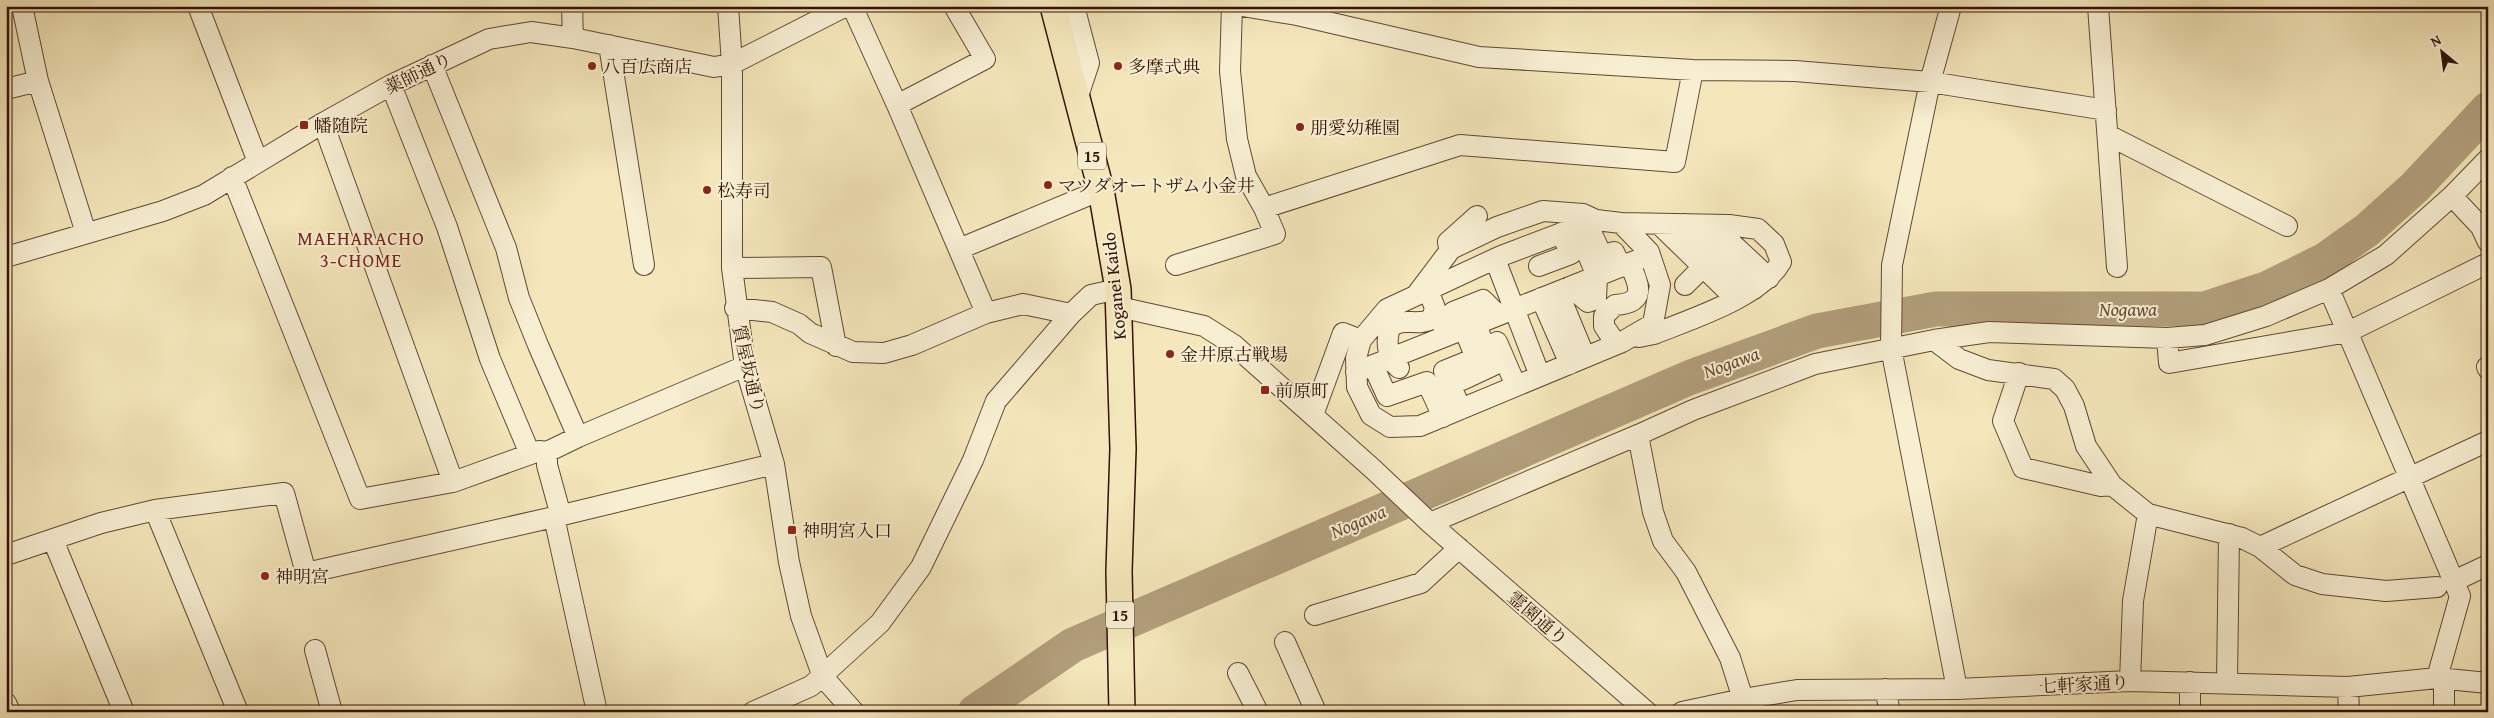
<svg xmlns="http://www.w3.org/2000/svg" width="2494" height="718" viewBox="0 0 2494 718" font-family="'Gentium Book Plus','Noto Serif JP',serif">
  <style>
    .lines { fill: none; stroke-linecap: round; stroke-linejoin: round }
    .river { stroke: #b29f7c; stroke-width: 35 }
    .minor-casing { stroke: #624830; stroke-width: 22 }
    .major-casing { stroke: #321302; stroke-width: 28 }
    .minor { stroke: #f8efd3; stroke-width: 20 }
    .major { stroke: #f4e7bb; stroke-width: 25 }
    .poi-dot { fill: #8f2418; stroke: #f8efd3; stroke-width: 2 }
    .labels { text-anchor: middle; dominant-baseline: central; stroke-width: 4; stroke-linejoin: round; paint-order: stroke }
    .shield { fill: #f8efd3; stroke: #6d5541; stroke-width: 1 }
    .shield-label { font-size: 16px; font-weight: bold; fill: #321302 }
    .poi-label { font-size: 18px; fill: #321302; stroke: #f8efd3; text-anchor: start }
    .street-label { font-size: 18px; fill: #321302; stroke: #f8efd3 }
    .neighbourhood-label { font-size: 19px; letter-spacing: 1px; fill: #7a1f14; stroke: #f8efd3 }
    .water-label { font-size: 19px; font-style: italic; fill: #654b33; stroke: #f8efd3 }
  </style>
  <rect width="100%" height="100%" fill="#f4e7bb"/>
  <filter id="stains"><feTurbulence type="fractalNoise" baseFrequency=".004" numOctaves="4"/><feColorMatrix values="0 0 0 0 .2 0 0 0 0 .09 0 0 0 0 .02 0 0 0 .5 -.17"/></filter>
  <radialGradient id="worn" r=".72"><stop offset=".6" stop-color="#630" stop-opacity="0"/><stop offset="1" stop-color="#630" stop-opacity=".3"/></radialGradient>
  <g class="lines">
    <path class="river" d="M975 712 1073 645 1691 377 1817 331 1936 309H2205L2266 289 2325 260 2367 230 2415 187 2488 109"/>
    <defs>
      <path id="minor" d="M22 6 38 81 86 233
        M198 6 258 162
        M572 6 573 38
        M728 6 732 64V268L745 366 774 464 789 562 801 616 823 677 854 712
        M852 6 897 105 986 313
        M1074 6 1089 63 1078 96
        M1242 6 1297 15 1479 57 1693 70 1795 71 1930 82 2106 110
        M1951 6 1930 82 1892 265 1891 348 1957 689
        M2098 6 2117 267
        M609 45 644 265
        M391 85 447 227 490 359 530 454
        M6 89 38 81
        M897 105 985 59 954 6
        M323 123 453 482
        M2108 135 2287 226
        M232 177 360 499 453 482 539 451 547 452 578 437 538 345 519 298 506 248 432 65
        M2452 196 2481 227 2488 242
        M1264 208 1460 145 1675 162 1693 70
        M1621 223 1729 225 1758 229 1774 244 1781 262C1761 297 1691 319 1654 334L1639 337
        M1659 224 1736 299
        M1685 224 1754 289
        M1712 225 1769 278
        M1592 234 1602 256 1614 252 1621 267
        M1449 248 1448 242 1477 216
        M959 249 1101 190
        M6 257 163 211 204 195 323 123 391 85 489 39 531 32 573 38 714 67 732 64 846 6
        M1495 259 1540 376
        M1176 265 1275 234 1264 208 1246 176 1237 139 1230 71 1232 6
        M1539 266 1571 254 1561 233
        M732 268 821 267 836 346
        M1685 285 1703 267
        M1570 287 1588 302 1596 299 1597 276 1576 227
        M2329 289 2460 596 2437 678
        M1558 292 1585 357
        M1417 294 1451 249 1497 227 1543 211 1583 214 1596 220
        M1541 298 1570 364
        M1119 307 1204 326 1234 345 1374 470 1430 523 1647 712
        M735 308 772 312 799 324 810 333 853 352 884 353 912 345 986 313 1023 304 1071 314
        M1441 338 1453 312 1483 300 1498 315
        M2167 338 2169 363 2348 332 2488 263
        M1934 340 1959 359 1988 370 2054 379 2065 389 2074 406 2086 446 2112 485 2148 514 2242 538 2260 547 2295 575 2322 584 2386 591 2437 587
        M1497 342 1516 386
        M1616 344 1604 326V316L1615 305C1647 303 1640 285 1629 263
        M1373 365 1387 396 1427 382 1443 417
        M2487 367 2488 369
        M1399 368C1388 359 1385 342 1390 328 1402 316 1417 327 1432 319L1435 308 1428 290
        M1356 372 1650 255
        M2019 373 2003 421 2023 468 2101 486 2112 485
        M1462 380 1494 365 1479 333
        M1461 409 1444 371 1476 358 1464 329
        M1313 415 1343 333 1361 340 1387 309 1501 256 1596 220 1621 223 1649 252 1660 285 1653 324 1622 342 1420 426 1390 427 1371 415 1357 387 1356 358 1361 340
        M1638 435 1653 512 1663 541 1686 572 1730 658 1743 699
        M578 437 745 366
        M547 452V465L561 516
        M155 510 238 712
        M554 517 774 464
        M1430 523 1638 435 1693 410 1815 364 1934 340 1989 332 2167 338 2205 335 2266 316 2329 289 2386 255 2452 196 2488 159
        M53 540 124 712
        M2260 547 2488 441
        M6 555 101 523 155 510 284 493 306 573 554 517 597 712
        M2454 581 2488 565
        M1315 615 1421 583 1459 548
        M1285 642 1316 712
        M315 650 332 712
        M1238 673 1258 712
        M2130 681 2133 601 2148 514
        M2227 683 2229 534
        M2348 687 2349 712
        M1885 689 1890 712
        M6 703 10 712
        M753 712 811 686 880 623 921 567 973 460 996 401 1071 314 1091 295 1118 289
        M1682 712 1743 699 1797 690 1957 689 2130 681 2348 687 2437 678 2488 683
        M2190 712V682
        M2444 712V679"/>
      <path id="major" d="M1053 6 1101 190 1118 289 1123 449 1119 571 1122 712"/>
    </defs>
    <use href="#minor" class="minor-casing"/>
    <use href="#major" class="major-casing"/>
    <use href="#minor" class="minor"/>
    <use href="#major" class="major"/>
  </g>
  <g class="poi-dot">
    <circle cx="592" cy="66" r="5"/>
    <circle cx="1118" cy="66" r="5"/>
    <rect x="299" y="120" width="10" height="10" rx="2.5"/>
    <circle cx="1300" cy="127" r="5"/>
    <circle cx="1048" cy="185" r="5"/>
    <circle cx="707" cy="190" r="5"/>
    <circle cx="1170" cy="354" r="5"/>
    <rect x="1260" y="385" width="10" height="10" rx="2.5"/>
    <rect x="787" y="525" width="10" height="10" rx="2.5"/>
    <circle cx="265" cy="576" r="5"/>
  </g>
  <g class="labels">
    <g class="shield">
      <rect x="1078" y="142.5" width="28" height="27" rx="4"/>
      <rect x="1106" y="601.5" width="28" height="27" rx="4"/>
    </g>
    <g class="shield-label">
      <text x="1092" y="156">15</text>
      <text x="1120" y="615">15</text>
    </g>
    <g class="poi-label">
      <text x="602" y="66">八百広商店</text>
      <text x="1128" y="66">多摩式典</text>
      <text x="314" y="125">幡随院</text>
      <text x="1310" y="127">朋愛幼稚園</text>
      <text x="1058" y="185">マツダオートザム小金井</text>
      <text x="717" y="190">松寿司</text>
      <text x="1180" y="354">金井原古戦場</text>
      <text x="1275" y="390">前原町</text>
      <text x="802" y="530">神明宮入口</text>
      <text x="275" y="576">神明宮</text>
    </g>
    <g class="street-label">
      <text transform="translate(418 73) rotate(-26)">薬師通り</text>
      <text transform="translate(1114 286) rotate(-96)">Koganei Kaido</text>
      <text transform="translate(749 369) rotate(77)">質屋坂通り</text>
      <text transform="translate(1538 618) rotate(41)">霊園通り</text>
      <text transform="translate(2084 684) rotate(-3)">七軒家通り</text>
    </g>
    <g class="neighbourhood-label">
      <text x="361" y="238">MAEHARACHO<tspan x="361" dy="22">3-CHOME</tspan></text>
    </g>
    <g class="water-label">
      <text x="2128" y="309">Nogawa</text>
      <text transform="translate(1731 362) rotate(-20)">Nogawa</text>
      <text transform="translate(1358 521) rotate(-23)">Nogawa</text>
    </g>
  </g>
  <rect width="2494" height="718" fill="none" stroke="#f4e7bb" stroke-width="25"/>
  <rect x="8" y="8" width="2479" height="703" fill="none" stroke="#321302" stroke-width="2.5"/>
  <rect x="12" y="12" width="2469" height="693" fill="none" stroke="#321302"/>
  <g transform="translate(2442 52) rotate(331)" stroke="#f8efd3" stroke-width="4" paint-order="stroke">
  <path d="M0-4L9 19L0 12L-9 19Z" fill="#321302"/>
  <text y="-8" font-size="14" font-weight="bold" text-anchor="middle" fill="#321302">N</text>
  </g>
  <rect width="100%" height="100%" filter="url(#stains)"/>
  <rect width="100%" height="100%" fill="url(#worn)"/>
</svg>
